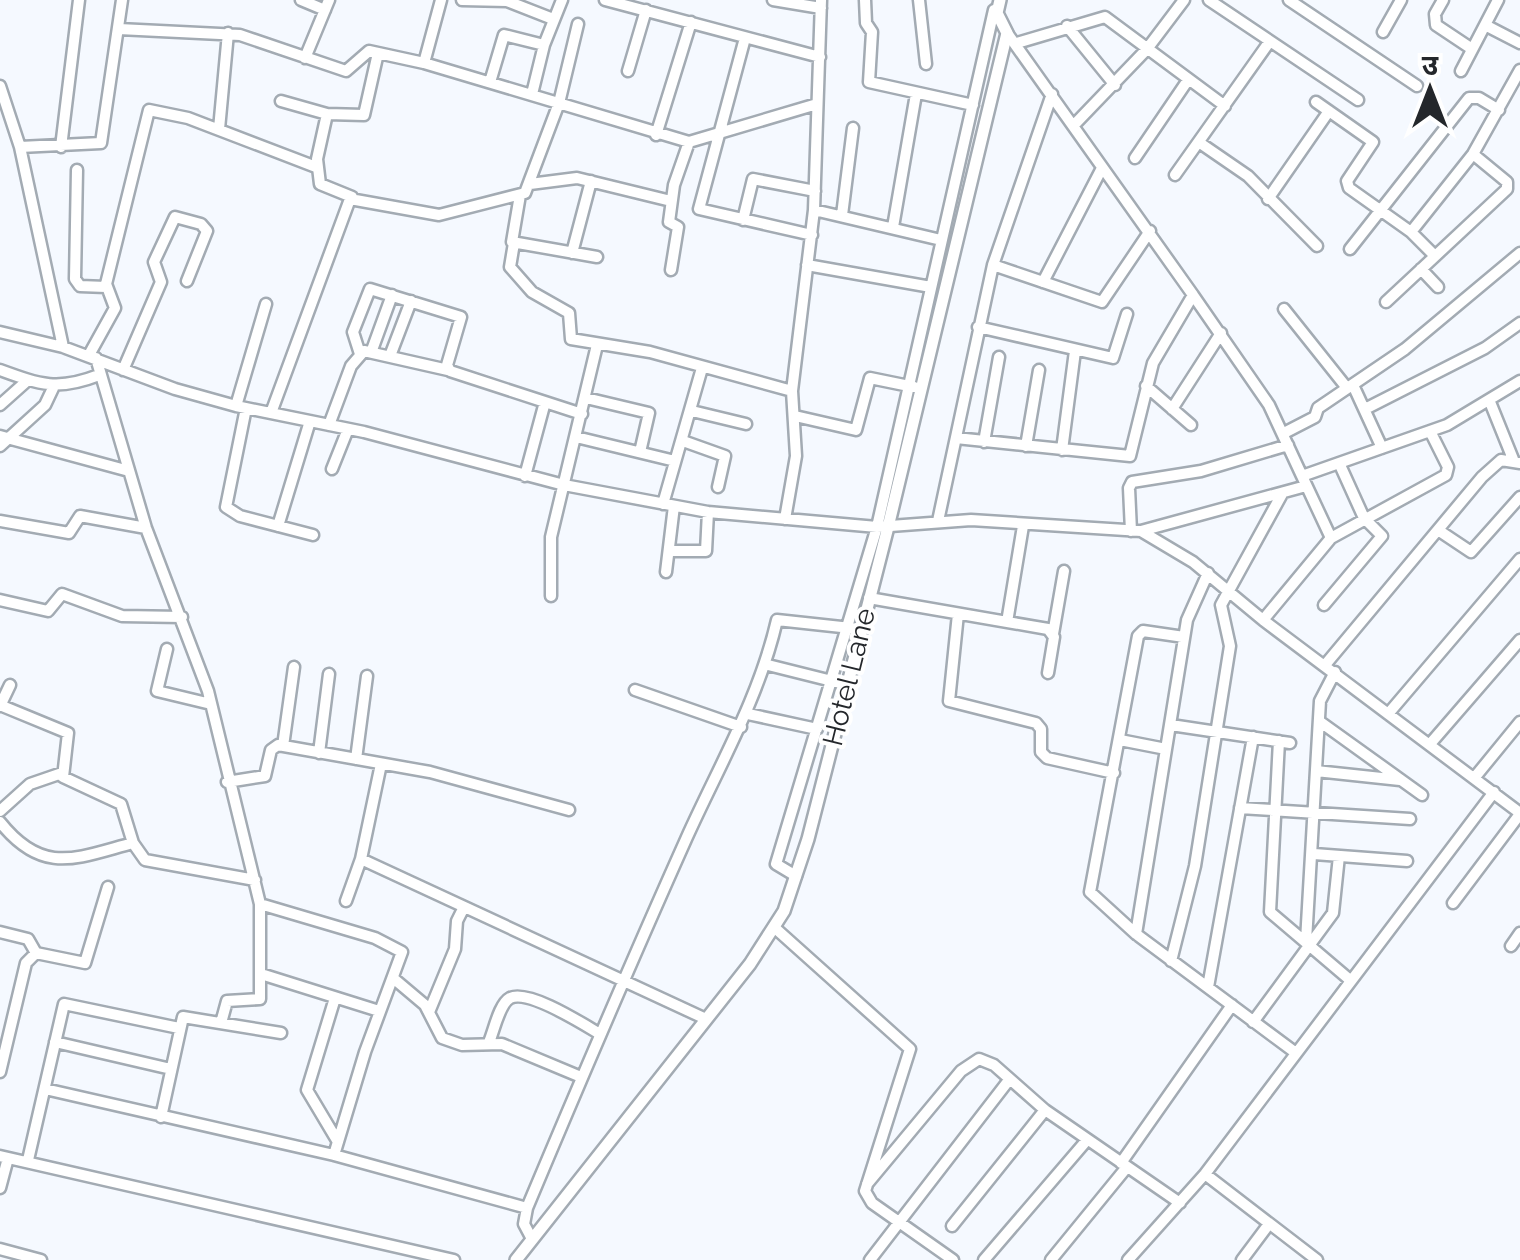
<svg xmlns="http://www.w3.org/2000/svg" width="1520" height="1260" viewBox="0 0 1520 1260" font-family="Raleway,'Noto Sans Devanagari',sans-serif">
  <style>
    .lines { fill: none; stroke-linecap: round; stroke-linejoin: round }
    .minor-casing { stroke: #a3abb3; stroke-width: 15 }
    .tertiary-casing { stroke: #a3abb3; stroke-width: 16 }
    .minor { stroke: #fff; stroke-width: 10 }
    .tertiary { stroke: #fff; stroke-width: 11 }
    .labels { text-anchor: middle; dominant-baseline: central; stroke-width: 8; stroke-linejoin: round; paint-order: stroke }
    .street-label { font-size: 28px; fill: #24272b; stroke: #fff }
  </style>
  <rect width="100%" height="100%" fill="#f5f9ff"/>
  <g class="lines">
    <defs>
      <path id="minor" d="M301 0 325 10
        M462 0 507 1 553 19
        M605 0 820 57
        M773 0 821 8
        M865 0 866 23 872 32 869 82 973 105
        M919 0 926 64
        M1209 0 1358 100
        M1289 0 1417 86
        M1443 0 1435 14 1436 25 1472 49
        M1485 25 1520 43
        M1067 26 1115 85
        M119 29 240 35 346 71 369 51 424 63 689 142 817 104
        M1383 32 1401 0
        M745 38 699 209 812 235
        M1017 43 1105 17 1225 106
        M305 58 329 0
        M424 63 441 0
        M628 71 646 10
        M1461 71 1498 0
        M490 82 504 35 544 45
        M0 86 20 147 63 347
        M532 94 544 45 562 0
        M281 101 327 114
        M1316 102 1373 142 1347 181 1349 188 1411 232 1435 256
        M1074 125 1147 49 1184 0
        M219 129 228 33
        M656 135 691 22
        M1200 143 1248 176 1317 246
        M20 147 101 143 122 0
        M61 147 79 0
        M1135 158 1188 80
        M77 170 75 279 80 286 106 287
        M1175 175 1270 41
        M530 184 577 178 671 201
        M520 195 512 242 597 257
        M352 197 320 184 317 159 327 114 364 115 378 53
        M1268 199 1329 111
        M814 210 941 240
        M842 215 853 128
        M743 220 753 179 815 191
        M893 227 916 94
        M1411 232 1473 154 1520 70
        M514 243 510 267 532 292 569 313 571 339 650 352 792 391
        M1350 249 1469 98H1479L1499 110
        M572 253 591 181
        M807 265 931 287
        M993 265 1102 302 1150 231
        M1421 269 1438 287
        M671 270 678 227 669 222 674 185 689 142
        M1043 282 1102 168
        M1193 295 1269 405 1302 476
        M1386 302 1507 189V182L1473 154
        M1284 309 1347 388
        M978 327 1113 358 1127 314
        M0 332 63 347 175 389 236 406 364 432 564 485 708 512 877 527 971 520 1141 531 1306 486
        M372 350 392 295
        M360 354 353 332 370 289 461 317 447 365 450 371 582 414
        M89 355 115 308 106 284 149 110 188 118 316 167
        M390 356 411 301
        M96 358 146 528 208 691 260 904V999L227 1001 221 1023
        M0 370C41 385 58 391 99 375
        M123 370 161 282 154 262 175 217 201 224 207 231 187 281
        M1353 385 1382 448
        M1146 386 1191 425
        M586 398 649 413 640 452
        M1490 402 1513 459
        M0 405 28 380
        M236 406 266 304
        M246 408 226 507 240 516 313 535
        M1172 409 1221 333
        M1365 409 1485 348 1520 323
        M692 411 746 424
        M271 413 350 199 439 215 525 193 559 103 578 24
        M795 416 856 430 870 378 914 387
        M329 425 351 366 364 351 448 370
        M1284 433 1315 417 1318 408 1405 349 1520 253
        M0 436 129 471
        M576 437 675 461
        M956 438 1130 456 1153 363 1193 295 1007 33
        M683 441 725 456 718 487
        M984 442 999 357
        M0 446 45 405 54 386
        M1026 446 1039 370
        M1062 450 1075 351
        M332 469 348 429
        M525 476 545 402
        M663 504 702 368
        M785 519 796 456 792 391 814 210 821 0
        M0 521 69 533 80 516 146 528
        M938 521 993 265 1052 94
        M278 526 310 421
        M1131 531 1129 488 1132 482 1201 471 1288 445
        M1141 531 1193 562 1263 620 1520 813
        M1441 532 1471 552 1520 497
        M1331 538 1446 475 1448 467 1430 431
        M669 551H706L708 512
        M666 572 674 506
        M551 596V537L597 345
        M869 598 1048 629 1054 637 1048 673
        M0 600 48 611 62 594 122 616 182 617
        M1324 605 1382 536 1364 518 1340 465
        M958 614 949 701 1036 723 1041 729V752L1047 758 1114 773
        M1263 620 1331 538 1302 476 1447 425 1520 381
        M1007 622 1023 526
        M1053 634 1064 571
        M1184 637 1143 631 1138 636 1090 892 1136 934 1296 1053
        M167 649 157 691 211 704
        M768 665 844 684
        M1325 665 1482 477 1501 460 1520 463
        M635 690 741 727
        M0 705 68 733 63 777 121 804 133 843 145 860 255 880
        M0 706 10 685
        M748 714 817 729
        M1388 714 1520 559
        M1319 721 1422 795
        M1171 725 1290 743
        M1120 740 1166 749
        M1279 741 1270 912 1350 980
        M1430 744 1520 640
        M283 746 294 667
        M319 753 329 674
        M356 759 367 676
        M1316 771 1400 780
        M1475 777 1520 722
        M227 782 265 776 271 750 278 745 430 772 569 810
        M1240 808 1410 819
        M0 811 30 784 62 773
        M0 822C43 876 76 858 133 843
        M1314 854 1407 861
        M361 859 706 1019
        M796 876 776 864 877 527 994 10
        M346 901 361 859 381 764
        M1453 903 1520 814
        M260 904 375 938 402 952 365 1052 334 1155
        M775 928 910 1049 865 1191 872 1203 953 1260
        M0 932 28 939 36 953
        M1136 934 1187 620 1208 573
        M1306 941 1320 701 1335 672
        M1511 946 1520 933
        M1171 961 1195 866 1230 646 1221 605 1282 494
        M261 974 379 1011
        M393 978 425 1005 442 1038 462 1045 502 1044 581 1077
        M1208 987 1253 737
        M335 998 307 1090 338 1142
        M429 1012 455 949 457 921 464 907
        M1253 1022 1333 913 1339 856
        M55 1042 171 1069
        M489 1042C494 1031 499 1004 510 998 529 989 583 1024 600 1034
        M0 1072 26 963 36 953 85 963 108 887
        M45 1089 334 1155 527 1208
        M161 1117 183 1017 281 1033
        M0 1156 454 1260
        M28 1160 64 1004 179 1028
        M1121 1163 1232 1005
        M1205 1174 1317 1260
        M867 1184 961 1071 979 1059 994 1065 1045 1110 1180 1203
        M0 1188 8 1158
        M952 1226 1045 1110
        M532 1239 524 1224 527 1208C579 1084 632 960 687 837 720 764 759 698 777 620L860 629
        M0 1249 41 1260
        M870 1260 1009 1080
        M984 1260 1087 1140
        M1051 1260 1127 1167
        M1128 1260 1205 1174 1494 792
        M1242 1260 1269 1224"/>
      <path id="tertiary" d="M516 1260 750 964 784 911 808 839 888 527 1007 33 997 13 1000 0"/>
    </defs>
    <use href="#minor" class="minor-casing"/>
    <use href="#tertiary" class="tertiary-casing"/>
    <use href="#minor" class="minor"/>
    <use href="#tertiary" class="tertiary"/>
  </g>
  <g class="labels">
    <g class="street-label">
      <text transform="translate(849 677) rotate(-76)">Hotel Lane</text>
    </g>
  </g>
  <g transform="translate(1430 90)" stroke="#ffffff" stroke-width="8" paint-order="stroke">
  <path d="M0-8L18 38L0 25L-18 38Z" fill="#24272b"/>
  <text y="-15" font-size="28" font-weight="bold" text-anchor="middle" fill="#24272b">उ</text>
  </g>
</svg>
